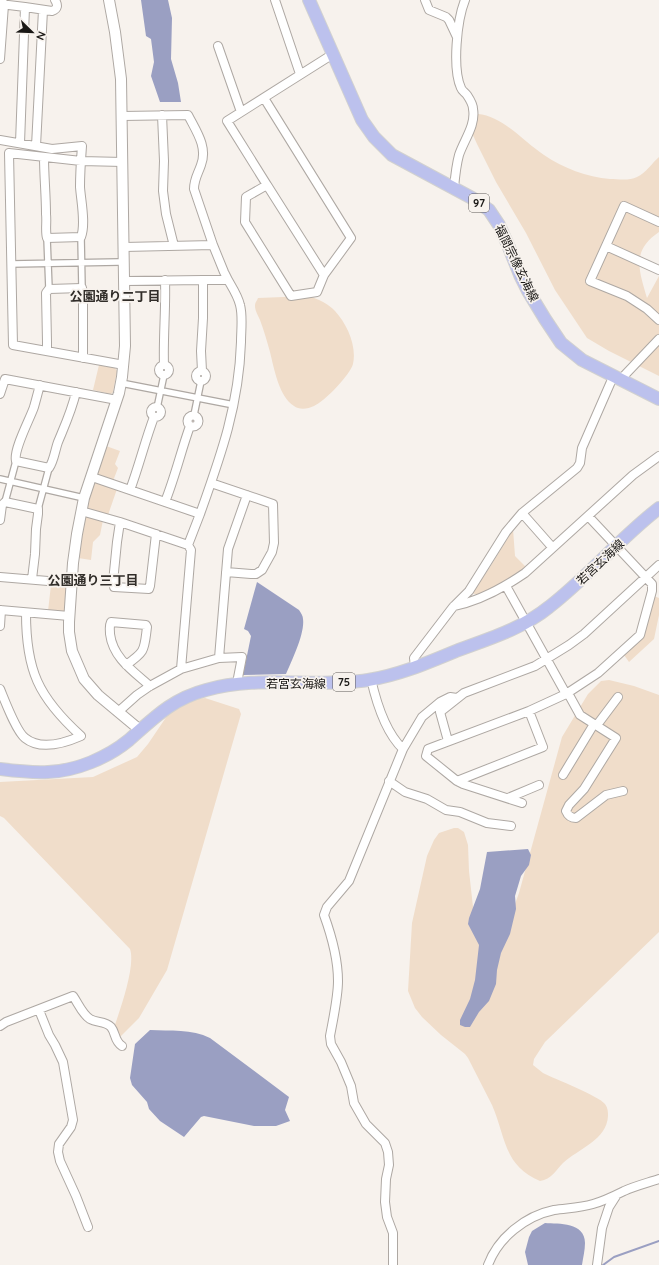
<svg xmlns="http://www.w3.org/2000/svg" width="659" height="1265" viewBox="0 0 659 1265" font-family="Quicksand,'Noto Sans JP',sans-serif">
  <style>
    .green { fill: #f0ddca }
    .water { fill: #9a9fc2 }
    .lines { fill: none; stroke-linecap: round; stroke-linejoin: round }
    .stream { stroke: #9a9fc2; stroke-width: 2 }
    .pedestrian-casing { stroke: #aea8a3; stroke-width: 8 }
    .minor-casing { stroke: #aea8a3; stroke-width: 10 }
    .tertiary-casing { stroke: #aea8a3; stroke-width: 12 }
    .primary-casing { stroke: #d1d1d0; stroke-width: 14 }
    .pedestrian { stroke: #fff; stroke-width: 5.5 }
    .minor { stroke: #fff; stroke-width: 8 }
    .tertiary { stroke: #fff; stroke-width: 10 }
    .primary { stroke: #bcc1ed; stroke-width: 12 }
    .labels { text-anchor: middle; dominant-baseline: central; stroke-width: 3.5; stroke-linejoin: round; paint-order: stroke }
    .shield { fill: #f7f2ed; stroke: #5c5956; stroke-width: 1 }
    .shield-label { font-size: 11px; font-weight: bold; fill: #1a1816 }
    .street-label { font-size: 12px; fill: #1a1816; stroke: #f7f2ed }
    .neighbourhood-label { font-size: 13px; font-weight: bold; fill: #312d29; stroke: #f7f2ed }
  </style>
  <rect width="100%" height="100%" fill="#f7f2ed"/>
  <path class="green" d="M478 114C503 116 525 143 544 155 563 168 587 177 610 179 618 179 629 181 637 177 646 173 652 163 659 157V232C631 251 639 270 647 298L659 276V316L651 310 659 325V376L609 351 587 338 555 290 526 233 496 182 477 144 472 133 473 118Z
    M309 296C318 299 329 304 335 311 347 324 357 346 353 364 350 375 325 401 314 406 308 409 299 410 294 406 279 397 274 368 270 352 267 341 264 331 260 320 258 315 255 311 255 306 255 302 257 301 258 298Z
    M99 365 115 368 117 371 113 392 111 394 93 390Z
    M106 446 120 451 115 464 118 468 113 481 98 476 97 473Z
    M96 482 117 489 108 515 88 511 86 508 93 484Z
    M87 516 103 520 100 535 93 542 91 560 78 558 84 518Z
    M513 529 515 556 527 568 501 586 478 595 472 593 490 567Z
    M51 585H65L68 590 67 610 63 613 48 611Z
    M654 596 659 598V615L654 639 629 662 624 655 644 637Z
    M609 680 634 686 659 695V932L545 1042 534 1059 533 1065 543 1073C555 1079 599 1096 605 1104 608 1108 608 1112 608 1116 607 1140 578 1149 563 1163 555 1171 552 1179 540 1181 503 1165 506 1137 492 1105 484 1089 476 1074 468 1058L465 1054 441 1035 422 1017 415 1008 408 991 412 923 427 856 434 840 439 833 454 828H458L464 832 468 845 469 871 473 907 477 910 512 912 519 893 562 737 588 694 601 681Z
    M205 698 239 709 241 714 167 970 139 1018 118 1039 113 1031C119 1012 136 967 130 949L4 818 0 816V782L93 777 137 757 148 744 169 713 190 700Z"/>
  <path class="water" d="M141 0H168L172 18 171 59 178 83 181 102H160L151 76 154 62 151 39 146 36Z
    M257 582 299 610C301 613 303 616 303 619 305 633 292 660 286 674L243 675 251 636 248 631 244 629Z
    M528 849 531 855 529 865 521 876 515 896 516 909 510 934 501 953 497 970 496 984 489 1001 479 1012 470 1027H465L460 1025V1020L470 999 475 980 479 945 468 924 469 918 480 889 487 852Z
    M150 1030C170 1031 192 1029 210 1038L289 1097 285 1110 290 1121 276 1126H254L204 1116 201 1117 184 1137 160 1121 149 1109 147 1102 132 1085 130 1078 135 1044Z
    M545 1223C559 1224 585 1222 585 1243 585 1250 583 1258 582 1265H528L525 1252 529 1237 532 1231Z"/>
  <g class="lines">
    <path class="stream" d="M603 1265 614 1257 659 1241"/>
    <defs>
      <path id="pedestrian" d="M81 237 82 288
        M47 238 49 289
        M11 264 119 262
        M121 383 234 405
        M157 408 164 375
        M194 415 201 381
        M0 479 84 498
        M5 502 16 461
        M38 509 49 468"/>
      <path id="minor" d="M275 0 300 74
        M425 0 429 10 446 17 449 20 457 37
        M0 4 25 7
        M218 46 241 112
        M0 59 4 5 2 0
        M264 98 351 238 324 275 317 292 291 296 245 222 246 197 267 185 324 275
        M162 115 164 161 163 191 166 214 174 246
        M122 116 188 115C196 131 208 147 201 165 198 174 194 179 194 189L213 245
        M0 140 52 149 82 146C81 159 80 173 80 187 81 201 86 224 81 237L47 238C45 231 47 222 46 214 46 195 44 176 44 157
        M20 143 25 7 52 11C58 9 58 5 55 0
        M36 146 43 10
        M123 162 81 161 9 153 13 345 124 365
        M267 185 227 121 333 54
        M454 188C455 177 456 166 459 155 464 140 476 125 473 109 473 105 469 98 467 95 465 92 462 91 461 88 452 68 457 20 465 0
        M659 222 624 206 590 281 627 296 647 309 659 320
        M606 246 659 270
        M124 247 213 245 224 272 228 280
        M125 281 203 280
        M47 351V342L46 293 49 289 82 288 83 293V358
        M164 365C163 337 166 309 165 280
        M159 370a5 5 0 1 1 10 0a5 5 0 1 1-10 0Z
        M196 376a5 5 0 1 1 10 0a5 5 0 1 1-10 0Z
        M620 380 659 339
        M40 385C38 392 36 400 34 407 30 419 13 450 16 461L49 468C54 461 55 450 58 442 65 425 72 410 76 392
        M0 394 5 379 117 400
        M151 412a5 5 0 1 1 10 0a5 5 0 1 1-10 0Z
        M187.5 421a5.5 5.5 0 1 1 11 0a5.5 5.5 0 1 1-11 0Z
        M92 477 200 514 188 545
        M211 483 273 504 274 543 272 552 262 570 256 574H251L226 572
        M130 490C139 466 145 441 154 417
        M165 502C175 477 181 451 190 426
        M81 511 120 522 188 545 191 550 181 669 150 686 137 695 118 712
        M522 513 552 547
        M200 514C221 455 239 405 241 342 241 330 243 316 240 305 238 296 232 287 228 280H203V318L201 351 202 371
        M0 520 2 505 5 502 38 509V514L36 529 35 554 32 579
        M120 522 117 542 113 582 114 587 149 589 150 586 156 534
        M0 577 72 583
        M506 586 566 694 569 695 580 715 616 738 584 789 569 805 566 811C568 816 571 818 576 818L606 795 623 791
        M454 606C480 601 503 588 525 573L633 475 659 456
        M0 610 69 616
        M0 626 1 610
        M219 658 242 657 237 683
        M126 665C146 651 144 650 147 627L146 625 111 622C109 626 110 629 110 634 113 658 133 671 150 686
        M415 667 414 658 453 607 469 591 506 532 522 513 577 468 580 463 582 448 613 377
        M181 669 219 658 228 549 247 495
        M371 679C376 701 386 733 403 749
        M0 689C5 701 16 731 25 738 41 751 65 743 81 736 38 697 26 670 26 613
        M529 711 543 747 457 781 426 756 428 749 529 711 566 694 598 673 640 635 652 591V584L588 516
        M597 725 618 697
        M448 741 440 712 464 693 535 666 569 645 584 634 659 565
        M563 775 594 724
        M389 781 405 792 427 799 446 810 460 812 487 823 511 826
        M457 781 463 784 522 803
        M508 798 539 785
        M39 1010 49 1035 55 1045 63 1062 73 1120 71 1127 59 1144 58 1152 60 1161 76 1196 88 1227
        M0 1026 6 1022 73 996C78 1003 82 1014 90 1019 97 1023 105 1021 111 1027 116 1033 114 1041 122 1046
        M393 1265V1233L387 1217 385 1202 386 1179 389 1165 388 1152 385 1143 366 1124 354 1103 351 1086 341 1062 331 1044 330 1036C333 1020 338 997 338 981 338 958 332 937 324 915L327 907 349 881 403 749 422 717 440 702 450 697 457 698
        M488 1265C498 1238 525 1216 554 1210 567 1208 580 1208 593 1204 604 1201 614 1196 624 1191 635 1186 647 1183 659 1179
        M597 1265 602 1228 609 1207 616 1196"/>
      <path id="tertiary" d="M109 0 115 32 121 79 125 346 122 377 119 393 84 498 77 534 73 563 69 622V632L72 651 84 679 98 695 140 730"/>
      <path id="primary" d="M309 0 362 120 374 137 392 155 472 198 489 210 499 225 508 245 520 275 528 291 545 319 561 343 582 360 659 399
        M0 769C16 771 32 773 48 772 76 771 107 758 129 740 154 718 172 699 206 690 258 675 314 688 368 680 399 675 427 663 456 651 488 639 522 629 549 607 588 577 620 538 659 508"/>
    </defs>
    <use href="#pedestrian" class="pedestrian-casing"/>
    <use href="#minor" class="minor-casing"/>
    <use href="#tertiary" class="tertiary-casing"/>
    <use href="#primary" class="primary-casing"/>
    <use href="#pedestrian" class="pedestrian"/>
    <use href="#minor" class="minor"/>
    <use href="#tertiary" class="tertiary"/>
    <use href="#primary" class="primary"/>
  </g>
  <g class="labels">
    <g class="shield">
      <rect x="469" y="194" width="20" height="18" rx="3"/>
      <rect x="333" y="673" width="22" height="18" rx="3"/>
    </g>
    <g class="shield-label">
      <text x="479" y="203">97</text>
      <text x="344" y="682">75</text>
    </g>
    <g class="street-label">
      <text transform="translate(517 263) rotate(64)">福間宗像玄海線</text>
      <text transform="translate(600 562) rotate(-43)">若宮玄海線</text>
      <text x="296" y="683">若宮玄海線</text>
    </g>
    <g class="neighbourhood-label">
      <text x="115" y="296">公園通り二丁目</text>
      <text x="93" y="580">公園通り三丁目</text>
    </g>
  </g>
  <g transform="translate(32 32) rotate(113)" stroke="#f7f2ed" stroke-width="3" paint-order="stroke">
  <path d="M0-3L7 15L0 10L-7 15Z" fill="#1a1816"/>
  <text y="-6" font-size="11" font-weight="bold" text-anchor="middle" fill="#1a1816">N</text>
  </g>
</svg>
